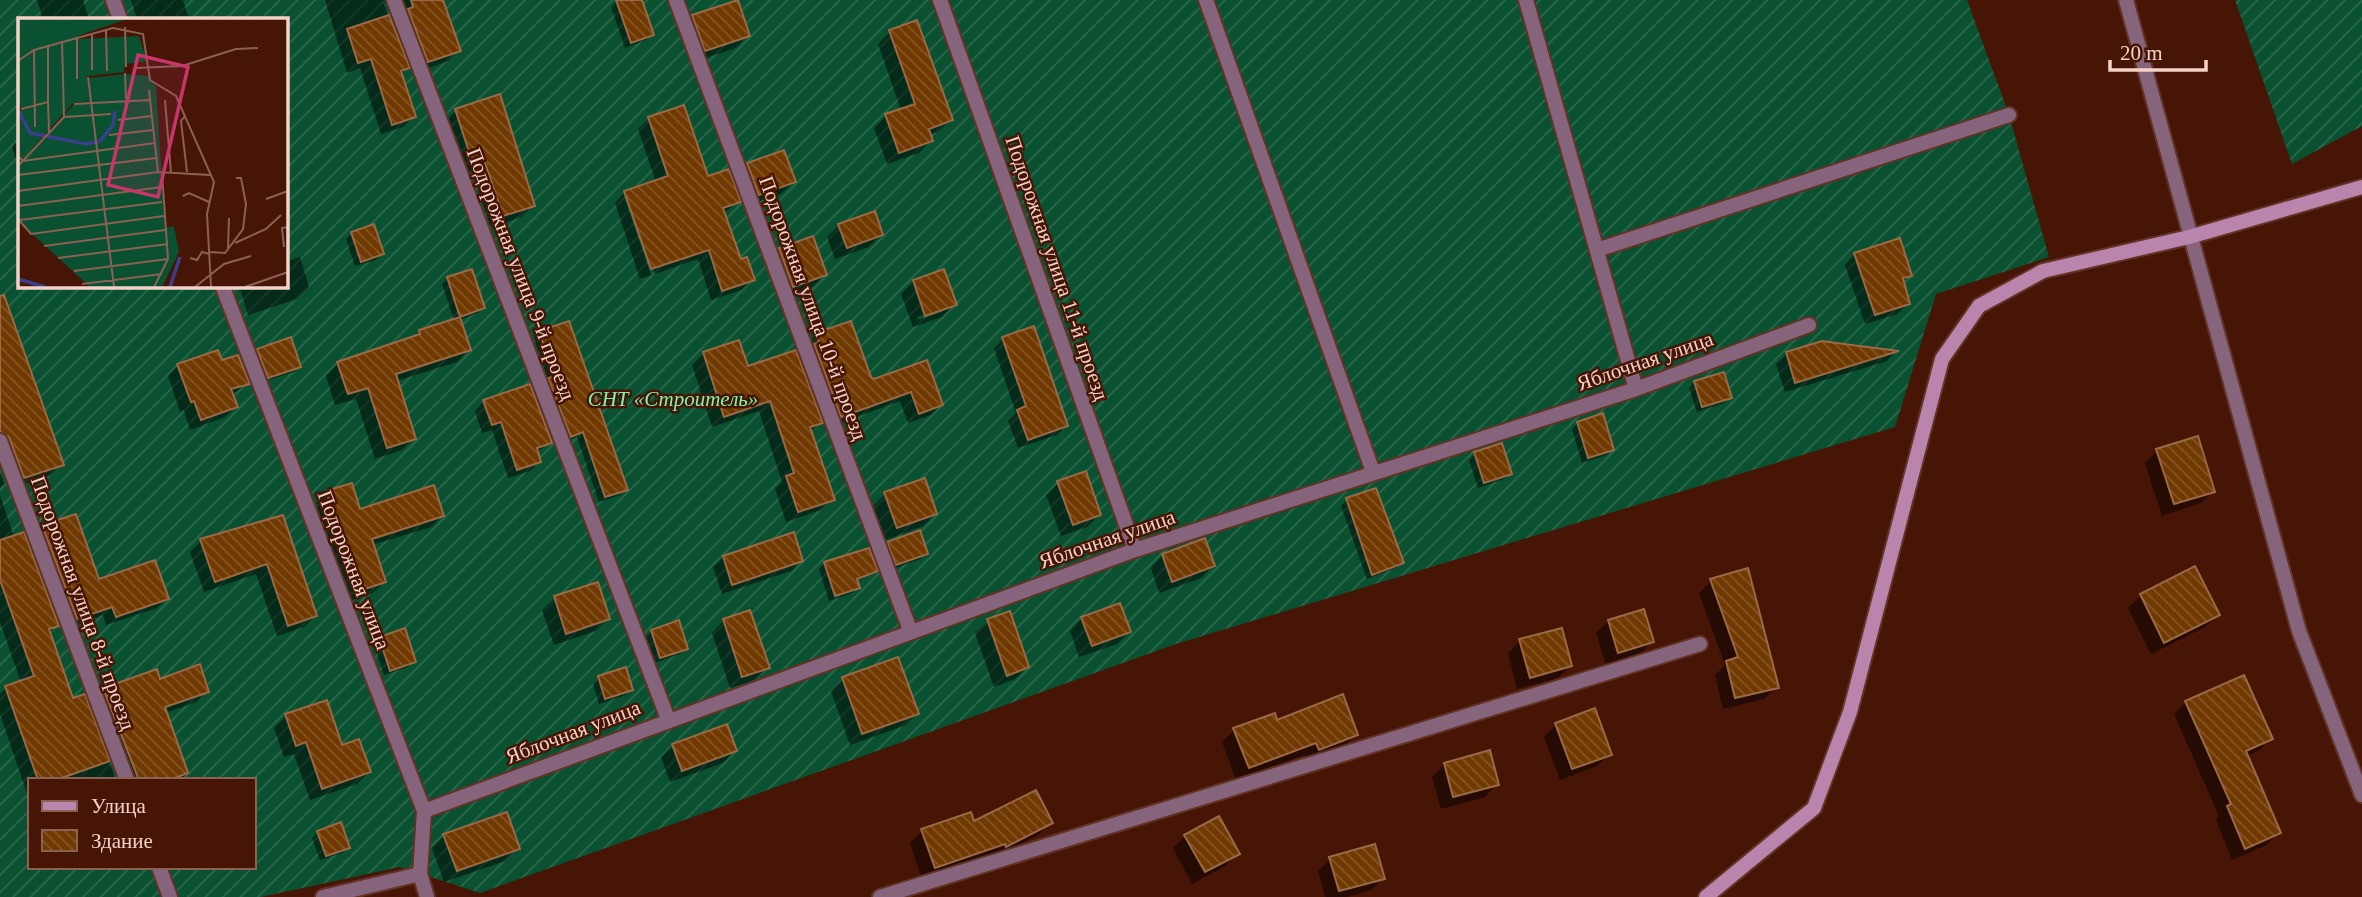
<svg xmlns="http://www.w3.org/2000/svg" width="2362" height="897" viewBox="0 0 2362 897" font-family="Georgia,serif">
  <style>
    .garden { fill: url(#garden-furrows); fill-rule: evenodd }
    .shadow { fill: #0007; fill-rule: evenodd }
    .building { fill: url(#building-back-hatch); stroke: #9a6946; stroke-width: 2 }
    .lines { fill: none; stroke-linecap: round; stroke-linejoin: round }
    .lane-casing { stroke: #623325; stroke-width: 18 }
    .street-casing { stroke: #623325; stroke-width: 18 }
    .secondary-casing { stroke: #623325; stroke-width: 18 }
    .lane { stroke: #85647c; stroke-width: 14 }
    .street { stroke: #85647c; stroke-width: 14 }
    .secondary { stroke: #ba85ac; stroke-width: 14 }
    .labels { text-anchor: middle; dominant-baseline: central; stroke-width: 5; stroke-linejoin: round; paint-order: stroke }
    .street-label { font-size: 21px; fill: #f3d2c8; stroke: #461506 }
    .park-label { font-size: 21px; font-style: italic; fill: #78f8b0; stroke: #461506 }
    .inset-river { fill: none; stroke: #3a3f8a; stroke-width: 3.5 }
    .inset-road { fill: none; stroke: #8b6154; stroke-width: 2 }
    .view { fill: #c9346b; fill-opacity: 0.15; stroke: #c9346b; stroke-width: 3.5 }
    .inset-edge { fill: none; stroke: #f3d2c8; stroke-width: 3.5 }
  </style>
  <defs>
    <pattern id="garden-furrows" width="10" height="10" patternUnits="userSpaceOnUse" patternTransform="scale(1.75)"><rect width="10" height="10" fill="#095130"/><path d="M-1 1l2-2M0 10L10 0M9 11l2-2" fill="none" stroke="#2d694c"/></pattern>
    <pattern id="building-back-hatch" width="6" height="6" patternUnits="userSpaceOnUse" patternTransform="scale(1.75)"><rect width="6" height="6" fill="#703901"/><path d="M-1 5l2 2M0 0l6 6M5-1l2 2" fill="none" stroke="#855525"/></pattern>
  </defs>
  <rect width="100%" height="100%" fill="#461506"/>
  <path class="garden" d="M0 0H1967L2009 115 2049 257 1936 294 1895 427 1176 644 480 893 400 867 261 897H0ZM19 19H285V285H19ZM30 780H254V867H30Z
    M2235 0H2362V126L2292 164Z"/>
  <path class="shadow" d="M37 0H83L89 19H43Z
    M131 0H183L189 19H137Z
    M325 0H442L459 50 448 61 417 72 393 7 383 2 408 68 400 75 414 116 403 127 381 134 360 68 347 73Z
    M619 0H640L652 35 646 40 625 48 611 7Z
    M693 17 748 35 736 48 693 62 681 29Z
    M890 32 951 119 938 132 929 135 931 140 919 153 887 164 874 128 886 116 901 110 878 44Z
    M456 111 533 205 521 217 491 228 472 171 461 175 443 123Z
    M649 119 707 178 739 201 723 214 740 261 752 280 742 290 711 300 698 259 655 274 628 196H624L651 275 640 279 615 203 625 192 656 182 638 129Z
    M19 139V168L12 147Z
    M748 164 794 182 781 194 746 206 735 177Z
    M839 225 881 235 869 247 835 259 827 237Z
    M352 233 382 254 376 260 355 266 346 239Z
    M812 239 825 275 812 287 781 298 767 262 779 250Z
    M1855 254 1910 275 1902 283 1908 304 1897 314 1865 324 1845 265Z
    M300 257 309 287 297 299 248 315 239 285H285V262Z
    M448 278 483 307 478 313 459 320 469 349 457 362 396 381 414 438 402 450 375 459 356 399 335 405 326 376 338 363 412 339 420 331 454 320 442 284Z
    M914 281 955 304 942 317 913 327 901 294ZM942 308V312L918 320 917 317Z
    M0 315 62 464 51 475 13 488 0 448Z
    M850 323 873 381 926 362 941 405 931 415 908 423 900 401 831 426 806 345 816 335Z
    M540 332 597 401 626 489 620 495 599 502 577 437 565 441 544 386 548 381 534 338Z
    M1003 339 1066 426 1057 435 1018 448 1008 421 1016 413 994 348Z
    M1822 343 1895 352 1887 361 1785 392 1776 364 1787 354Z
    M258 350 299 367 294 372 262 382 252 356Z
    M704 353 747 368 821 423 810 433 833 499 821 510 786 522 775 489 782 482 759 411 712 427 692 365Z
    M221 362 248 383 232 395 236 407 225 417 190 430 184 410 180 412 168 376 178 365Z
    M1695 382 1730 397 1724 403 1697 412 1689 388Z
    M484 401 550 442 536 453 539 462 530 471 508 478 492 430 482 433 475 411Z
    M1578 423 1612 449 1607 455 1582 463 1572 429Z
    M2157 451 2213 491 2201 503 2162 516 2145 463Z
    M1475 454 1510 474 1504 479 1478 488 1469 460Z
    M0 473 4 484 0 488Z
    M1058 483 1099 515 1087 527 1061 536 1046 495Z
    M327 493 359 511 442 516 431 527 372 545 384 582 373 593 349 601 316 503Z
    M885 494 935 514 923 526 885 540 873 506Z
    M0 495 14 537 57 625 49 634 72 700 83 696 116 780H30L27 793 0 714V694L6 688 21 682 0 622Z
    M1347 500 1402 563 1396 568 1367 579 1341 506Z
    M282 517 315 616 304 627 277 636 256 574 204 592 190 552 201 541Z
    M43 527 98 581 167 598 157 608 106 625 103 615 68 628 33 536Z
    M888 543 926 554 920 559 890 570 883 549Z
    M1163 555 1213 566 1201 578 1159 593 1151 568Z
    M724 557 801 561 791 571 722 594 713 567Z
    M825 563 876 571 856 582 858 588 852 593 829 601 819 569Z
    M2195 569 2218 615 2205 627 2151 654 2128 608 2141 596Z
    M1711 581 1777 687 1764 699 1723 709 1715 675 1725 665 1699 593Z
    M597 584 608 619 596 631 554 645 542 610 555 598Z
    M1082 618 1129 632 1117 644 1079 657 1070 631Z
    M724 620 768 667 755 680 730 688 712 633Z
    M988 621 1027 667 1015 679 994 687 975 633Z
    M1609 621 1652 641 1640 654 1606 664 1596 633Z
    M404 631 414 661 408 667 384 675 374 644 379 639Z
    M652 631 686 648 680 654 654 663 646 637Z
    M1520 641 1570 666 1558 678 1517 689 1508 653Z
    M599 678 631 690 625 695 599 704 593 683Z
    M843 679 917 714 904 726 850 745 831 691Z
    M159 681 207 691 196 702 165 713 186 773 182 780H122L92 700 104 689Z
    M2186 702 2271 739 2258 751 2246 757 2279 833 2266 845 2232 860 2216 820 2219 816 2174 714Z
    M286 716 341 747 369 772 357 784 310 800 294 754 284 757 274 728Z
    M1276 722 1356 735 1343 747 1306 761 1304 755 1236 780 1222 742 1234 730Z
    M1556 724 1610 754 1597 766 1560 780 1544 737Z
    M673 745 735 751 723 763 670 782 661 757Z
    M1445 764 1497 784 1485 797 1441 809 1432 777Z
    M1051 822 1038 835 993 858 922 880 910 843 922 831 973 824Z
    M318 832 348 847 342 853 320 860 312 838Z
    M444 836 518 848 505 861 444 882 432 848Z
    M1185 836 1237 854 1225 866 1192 884 1173 848Z
    M1330 859 1383 878 1371 890 1347 897H1325L1318 871Z"/>
  <path class="building" d="M411 0H443L461 51 428 62 408 9 413 7Z
    M616 0H642L654 35 631 43Z
    M738 0 750 36 705 51 692 15Z
    M389 15 410 68 401 71 416 117 392 125 371 59 358 63 347 29Z
    M917 20 953 120 929 129 933 141 899 153 885 114 915 104 889 30Z
    M500 94 535 206 503 216 484 160 473 164 455 109Z
    M684 105 708 176 729 169 741 202 723 208 741 259 747 257 755 280 722 291 709 250 651 269 624 191 668 176 648 117Z
    M784 150 796 182 759 195 747 163Z
    M875 211 883 235 847 248 838 224Z
    M374 224 384 254 361 262 351 232Z
    M813 236 827 275 793 287 779 248Z
    M1900 238 1912 276 1903 278 1910 304 1875 315 1854 253Z
    M472 269 485 308 460 317 447 277Z
    M944 269 957 305 925 316 913 280Z
    M4 295 64 465 24 478 9 437 0 432V296Z
    M460 317 471 350 396 374 416 439 387 448 368 388 348 394 337 362 420 334 419 330Z
    M569 321 628 490 605 497 583 432 571 437 548 378 554 377 539 331Z
    M851 321 871 377 874 379 927 360 943 405 919 414 911 392 841 417 814 344 819 342 815 333Z
    M1034 326 1068 426 1028 440 1017 410 1026 406 1002 337Z
    M291 337 301 367 268 378 257 349Z
    M739 340 748 366 796 350 823 423 810 427 835 500 798 512 786 476 794 473 770 401 724 417 703 352Z
    M1822 341 1836 343 1899 351 1795 383 1786 352Z
    M218 350 222 360 238 355 250 384 231 389 238 407 201 420 194 401 191 402 177 364Z
    M1724 372 1732 398 1702 407 1694 381Z
    M530 384 552 443 537 448 541 462 517 470 501 422 492 425 483 400Z
    M1603 413 1614 450 1588 458 1577 422Z
    M2198 436 2215 492 2174 504 2156 449Z
    M1502 443 1512 474 1484 483 1474 452Z
    M1086 471 1101 515 1073 525 1057 481Z
    M925 478 937 514 897 528 884 492Z
    M352 483 360 509 434 485 444 516 372 539 386 582 359 591 326 491Z
    M1376 488 1404 563 1372 575 1346 498Z
    M76 514 99 579 155 560 169 599 116 617 112 607 77 619 42 525Z
    M283 515 317 616 288 626 267 564 215 582 200 539Z
    M920 530 928 554 896 565 887 542Z
    M24 532 59 626 49 629 73 698 85 694 110 761 56 780H38L5 686 34 676 0 580V540Z
    M794 532 803 561 732 585 723 556Z
    M1205 538 1215 566 1172 582 1162 554Z
    M869 548 878 571 857 579 860 588 835 596 824 562Z
    M2195 566 2220 615 2164 643 2140 594Z
    M1748 568 1779 688 1735 698 1726 661 1738 657 1710 579Z
    M598 582 610 619 566 634 554 596Z
    M1120 603 1131 632 1092 646 1081 617Z
    M1644 609 1654 642 1618 653 1608 620Z
    M750 610 770 668 742 677 723 619Z
    M1010 611 1029 667 1007 676 987 619Z
    M679 620 688 649 660 658 651 630Z
    M405 628 416 662 390 671 379 637Z
    M1562 628 1572 666 1530 678 1519 639Z
    M898 657 919 714 862 734 842 677Z
    M200 664 209 692 165 707 188 773 170 780H139L103 688 157 669 160 679Z
    M626 667 633 690 605 699 598 676Z
    M2244 675 2273 739 2246 751 2281 833 2245 849 2227 806 2231 804 2185 701Z
    M1343 694 1358 735 1319 750 1316 743 1249 768 1233 728 1275 713 1277 720Z
    M327 700 342 745 359 739 371 772 322 789 306 742 296 746 285 714Z
    M1595 708 1612 755 1572 769 1555 723Z
    M727 724 737 751 682 771 672 744Z
    M1490 750 1499 785 1453 797 1444 763Z
    M1036 790 1053 823 1006 847 1005 844 935 868 921 829 971 812 974 821Z
    M507 812 520 849 457 871 443 834Z
    M1219 816 1240 854 1205 872 1184 835Z
    M341 822 350 848 326 856 317 831Z
    M1375 844 1385 879 1339 891 1329 857Z"/>
  <g class="lines">
    <defs>
      <path id="lane" d="M1597 250 2009 115"/>
      <path id="street" d="M113 0 120 19
        M394 0 668 719
        M676 0 910 630
        M940 0 1135 550
        M1206 0 1373 472
        M1526 0 1636 389
        M2126 0 2299 631 2362 795
        M222 285 424 811 420 874 427 897
        M0 441 127 780
        M424 811 1135 550 1636 389 1809 325
        M159 867 170 897
        M323 897 420 874
        M880 897 1700 644"/>
      <path id="secondary" d="M1706 897 1814 808 1850 712 1942 359 1979 306 2043 271 2189 237 2362 187"/>
    </defs>
    <use href="#lane" class="lane-casing"/>
    <use href="#street" class="street-casing"/>
    <use href="#secondary" class="secondary-casing"/>
    <use href="#lane" class="lane"/>
    <use href="#street" class="street"/>
    <use href="#secondary" class="secondary"/>
  </g>
  <g class="labels">
    <g class="street-label">
      <text transform="translate(1057 268) rotate(71)">Подорожная улица 11-й проезд</text>
      <text transform="translate(521 274) rotate(69)">Подорожная улица 9-й проезд</text>
      <text transform="translate(813 308) rotate(70)">Подорожная улица 10-й проезд</text>
      <text transform="translate(1645 361) rotate(-19)">Яблочная улица</text>
      <text transform="translate(1107 539) rotate(-19)">Яблочная улица</text>
      <text transform="translate(354 570) rotate(69)">Подорожная улица</text>
      <text transform="translate(83 603) rotate(70)">Подорожная улица 8-й проезд</text>
      <text transform="translate(573 732) rotate(-21)">Яблочная улица</text>
    </g>
    <g class="park-label">
      <text x="673" y="399">СНТ «Строитель»</text>
    </g>
  </g>
  <g transform="translate(18 18)">
    <rect width="270" height="270" fill="#461506"/>
    <path d="M0 0H112L59 18 60 21 121 18 129 43 107 46 106 54 69 58 71 75V60L108 56 131 58 138 69 147 210 156 208 161 234 144 269H72L0 203V150L56 86 73 83 55 85 0 147V98L5 89H0Z" fill="#095130"/>
    <path class="inset-river" d="M1 93 12 115 68 126 82 123 95 107 97 93M0 261 27 269M152 269 162 239"/>
    <path class="inset-road" d="M107 9 108 49M88 12 89 53M59 20V61M30 27V84M16 32 17 109M0 43 16 32 95 10 125 16 132 62 158 78 196 164 189 196 193 269M117 50 164 48 218 31 240 30M74 52V17M107 55 108 81M0 56V96M70 59 96 269M131 72 140 154M147 82 153 155M56 86 133 82M3 91 30 84 31 114M167 98 163 103 169 154M46 99 93 96M100 102 134 98M91 117 135 112M0 138 5 143 137 125M0 148 46 99 44 23M0 157 138 140M0 173 140 154 192 157M165 178 171 175 191 184M248 181 270 173M0 188 144 169M0 201 13 216 146 198M2 202 144 184M217 225 248 211 263 197M26 228 147 212M266 229 264 210 270 209M210 230 211 200M191 234 207 235 225 211 228 186 223 160H218M40 240 150 226M172 240 179 242 184 234 191 236M56 253 150 241M64 266 144 256M136 269 150 241 144 155M177 269 206 246 233 238M227 269 270 254"/>
    <path class="view" d="M120 37 170 49 140 179 90 167Z"/>
    <rect width="270" height="270" class="inset-edge"/>
  </g>
  <rect x="28" y="778" width="228" height="91" fill="#461506" stroke="#8b6154" stroke-width="2"/>
  <rect x="42" y="801" width="35" height="10" fill="#ba85ac" stroke="#8b6154" stroke-width="2"/>
  <text x="91" y="813" font-size="21" fill="#f3d2c8">Улица</text>
  <rect x="42" y="830" width="35" height="21" fill="url(#building-back-hatch)" stroke="#8b6154" stroke-width="2"/>
  <text x="91" y="848" font-size="21" fill="#f3d2c8">Здание</text>
  <path d="M2110 60v10h96v-10" fill="none" stroke="#f3d2c8" stroke-width="3.5"/>
  <text x="2120" y="60" font-size="21" fill="#f3d2c8" stroke="#461506" stroke-width="5" paint-order="stroke">20 m</text>
</svg>
